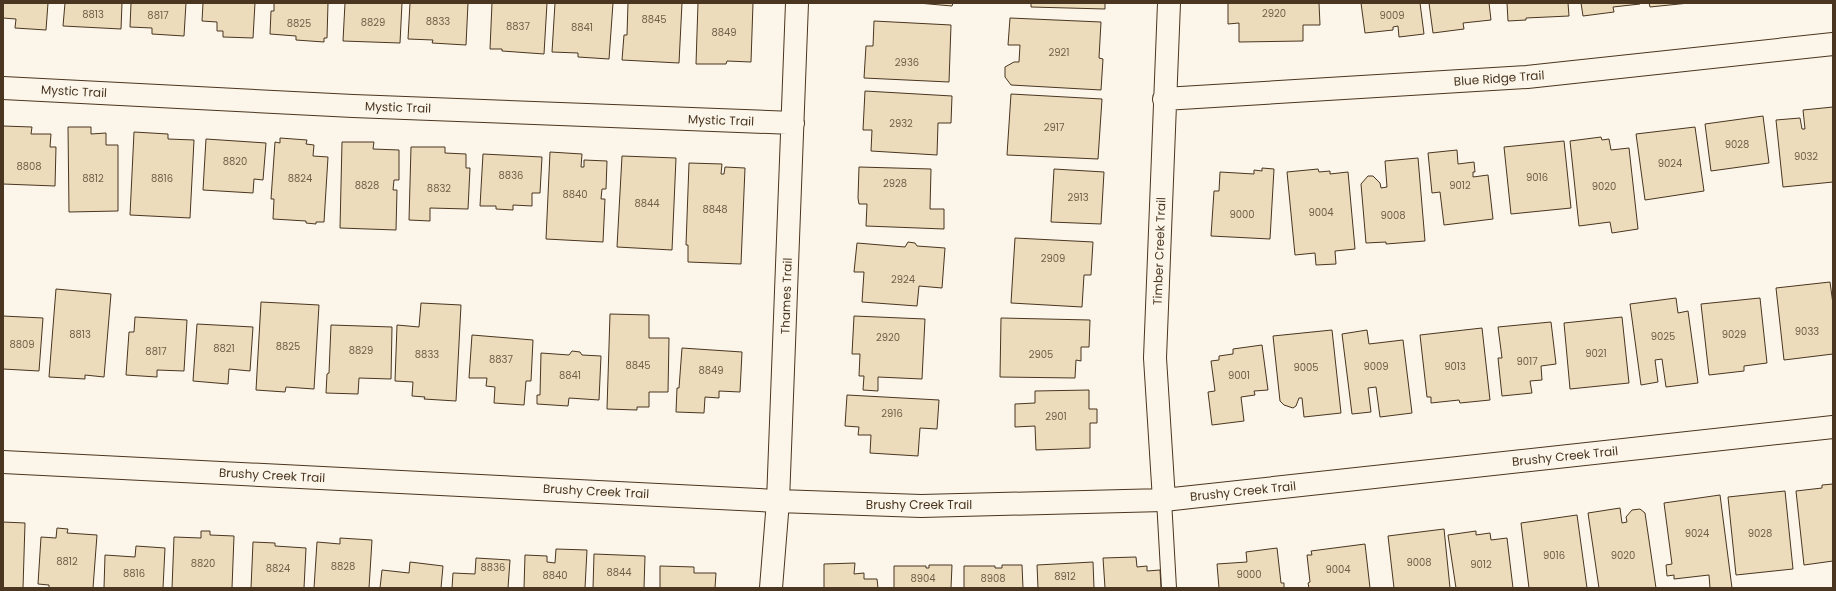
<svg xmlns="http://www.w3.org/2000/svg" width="1836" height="591" viewBox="0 0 1836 591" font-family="Poppins,sans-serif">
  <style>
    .building { fill: #ecdcbc; stroke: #4a3520 }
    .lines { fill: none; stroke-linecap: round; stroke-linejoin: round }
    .service-casing { stroke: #4a3520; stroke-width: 16 }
    .minor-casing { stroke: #4a3520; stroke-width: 24 }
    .service { stroke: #fbf6e9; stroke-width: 14 }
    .minor { stroke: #fbf6e9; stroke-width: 22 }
    .labels { text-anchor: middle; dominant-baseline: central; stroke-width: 3; stroke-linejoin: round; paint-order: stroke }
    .number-label { font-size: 10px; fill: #725f47 }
    .street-label { font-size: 12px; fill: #4a3520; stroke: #fbf6e9 }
  </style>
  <rect width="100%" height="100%" fill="#fbf6e9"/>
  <path class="building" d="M3 3H48L46 30 15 28 16 19 3 18Z
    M65 3H122L121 29 63 26Z
    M131 3H186L184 36 152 34V28L130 27Z
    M203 3H255L253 38 223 37V31H217V22L202 21Z
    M274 3H328L327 38H324V42L296 40V36L270 34 271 11H274Z
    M345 3H402L400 43 343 41Z
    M410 3H468L466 45 432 43 433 40 408 39Z
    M492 3H547L544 54 502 51V49H490Z
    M555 3H613L609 59 578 57V53L552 52Z
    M628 3H682L679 63 622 60 624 35H627Z
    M698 3H753L751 62 727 61 726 64H696Z
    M918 3H953L952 6Z
    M1031 3H1105V9L1031 7Z
    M1228 3H1319L1320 25H1303V41L1239 42V23L1228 24Z
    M1361 3H1420L1424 34 1399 37 1398 26 1393 27V30L1365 33Z
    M1429 3H1489L1491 20 1463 23 1464 29 1433 33Z
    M1507 3H1568L1569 16 1526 18V20L1508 21Z
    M1581 3H1640V4L1613 7 1614 12 1583 16Z
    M1649 3H1689L1650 7Z
    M1010 18 1101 22 1099 58 1103 59 1101 90 1011 85 1005 77V67L1014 62H1019L1020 45H1008Z
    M874 21 951 25 949 82 864 78 866 46H873Z
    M865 91 952 96 951 123H938L937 155 871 151 872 130H863Z
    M1011 94 1102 99 1098 159 1007 155Z
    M1833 107V182L1783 187 1776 120 1800 118 1802 129H1805L1803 110Z
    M1763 116 1769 163 1711 171 1705 124Z
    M3 126 32 127 31 134H51L50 147H56L55 186 3 184Z
    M68 127H91V134L106 133V145H118V211L69 212Z
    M1695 127 1704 191 1645 200 1636 134Z
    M134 132 168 134V139L194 140 190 218 130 215Z
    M1601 137 1602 140 1609 139 1611 150 1629 148 1638 229 1612 233 1610 222 1579 226 1570 141Z
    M280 138 307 140 306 144 314 145 313 156 328 157 324 222H316V224L306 223V221L273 219 274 199H271L275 142 280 143Z
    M206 139 266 143 263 180 254 179 253 193 203 190Z
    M1564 141 1571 208 1511 214 1504 147Z
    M342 142H374L373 149 399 150V180H394L393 190H397L396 230 340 228Z
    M411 147H445V153L466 154V168H470L468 209 430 208V221L409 220Z
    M1457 150 1458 164 1474 162 1475 172H1473V177L1488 175 1493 219 1444 225 1440 192 1432 193 1428 153Z
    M550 152 582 154 581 167H584V160L607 161 606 189H602L601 199H605L603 242 546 239Z
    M483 154 542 157 540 193H532V206L513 205V210L496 209V206H480Z
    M622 156 676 158 672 250 617 247Z
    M1418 158 1425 241 1386 244V242L1366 243 1361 184 1368 176H1373L1380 183 1381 188 1387 187 1385 161Z
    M689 163 722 164 721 174H724L725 167 745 168 741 264 688 262V245H686Z
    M859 167 931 169 930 209H944V229L866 226 867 204H859L858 198Z
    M1262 168 1274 169 1270 239 1211 236 1214 191H1219L1220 172 1254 174V170L1262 171Z
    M1054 169 1104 172 1101 224 1051 222Z
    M1318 169 1319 172 1330 171V174L1348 172 1355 249 1335 251 1336 264 1316 265 1315 253 1295 255 1287 172Z
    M1015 238 1093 242 1091 275H1084L1082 307 1011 303Z
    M908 242 915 243 917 246 945 248 942 288 919 286 917 306 862 302 864 272H854L857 243 905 247Z
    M1830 282 1833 304V354L1784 360 1776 288Z
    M56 289 111 294 104 377 85 375V379L49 377Z
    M1676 298 1678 313 1688 311 1698 383 1666 387 1662 359 1655 360 1658 382 1641 385 1630 304Z
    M1760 298 1767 363 1744 366V371L1709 375 1701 304Z
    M261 302 319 305 314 389 286 387 285 392 256 390Z
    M421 303 461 305 456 401 424 399 425 397 412 396 413 382 395 381 397 325 419 327Z
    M610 314 649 315V338H669L668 392H649V407H637V410L607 409Z
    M3 316 43 318 39 371 3 369Z
    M854 316 925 319 922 379 878 377V391L863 390 864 376H859L860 354H852Z
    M135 317 187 320 184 371 157 370V377L126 375 129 332H134Z
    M1622 317 1629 383 1570 389 1564 323Z
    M1001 318 1090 320 1089 347H1081V361L1076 360 1075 378 1000 377Z
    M1551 322 1556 364 1541 366 1542 380 1530 381 1532 393 1502 396 1498 358H1502L1498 327Z
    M197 324 253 327 250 371 229 369 228 384 193 381Z
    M331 325 392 327 391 379 359 378 358 394 326 393 327 374 329 373Z
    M1482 328 1490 400 1460 403 1459 400 1431 403V397H1427L1420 335Z
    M1332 330 1341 413 1304 417 1302 398H1299L1296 406 1293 408 1284 405 1280 401 1273 336Z
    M1367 330 1369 344 1403 340 1412 413 1380 417 1376 387 1368 388 1371 412 1352 414 1342 334Z
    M472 335 533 340 531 381H526L524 405 494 403 495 387 486 386 487 378H469Z
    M1262 345 1268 390 1254 391 1255 395 1241 397 1244 421 1212 425 1208 392 1215 391 1211 361 1219 360V356L1233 354V349Z
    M682 348 742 352 740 392 719 391V398L705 397 704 413 676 412 677 388H679Z
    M572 351 580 352 582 355 601 356 599 400 569 398 568 406 537 404V395H540L541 353 569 355Z
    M1089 390V409H1097V423H1090V448L1036 450 1035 426 1015 427V404L1035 403V391Z
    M847 395 939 400 937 429 920 428 918 456 870 453 871 435H858L859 427 845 426Z
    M1833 484V561L1804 565 1796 491 1822 488V485Z
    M1785 491 1793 569 1736 575 1728 497Z
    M1720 495 1732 588H1710L1709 575 1674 579V575L1667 576 1666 565 1672 564 1664 503Z
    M1620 508 1622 523 1627 522 1626 517 1632 510 1640 509 1645 513 1656 588H1599L1588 513Z
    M1577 515 1587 588H1529L1521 523Z
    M3 522 25 523 23 588H3Z
    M57 528 68 529 67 533 97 535 93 588H49V585L38 584 41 537 56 538Z
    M1444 529 1450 588H1394L1388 536Z
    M201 531H210V535L234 536 232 588H172L174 537 201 538Z
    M1476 531V535L1490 533 1491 540 1507 538 1513 588H1456L1448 535Z
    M340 538 372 540 369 588H314L317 542 340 544Z
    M253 542 275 543V546L306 548 304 588H251Z
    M1365 544 1370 588H1309L1308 583 1310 582 1307 555H1312L1311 551Z
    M136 546 165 548 163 588H104L105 555 135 557Z
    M1277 548 1281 583H1284V588H1219L1217 564 1247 562 1246 552Z
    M556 549 587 550 585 588H524L525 555 547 556V562L555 563Z
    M594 554 645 556 644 588H593Z
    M1136 557 1137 567 1147 566V571L1160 570 1161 588H1105L1103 558Z
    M476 558 510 560 508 588H452L453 573 475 574Z
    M410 562 443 566 441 588H380L382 570 409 573Z
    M1093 562 1094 588H1038L1037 565Z
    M855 563 854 574 864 573V579H877L878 588H824V564Z
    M929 565H952L951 588H894V566H926V568H929Z
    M1002 565H1022L1023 588H964V566H995V568H1002Z
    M660 566 694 567V573H716L715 588H660Z"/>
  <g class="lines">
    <defs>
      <path id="service" d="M1164 500 1169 588"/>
      <path id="minor" d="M3 88 353 106 793 123
        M1164 99 1527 77 1833 44
        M3 462 778 501 921 506 1164 500 1833 427
        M1164 500 1155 358 1169 3
        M771 588 778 501 797 3"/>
    </defs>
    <use href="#service" class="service-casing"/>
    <use href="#minor" class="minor-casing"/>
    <use href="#service" class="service"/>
    <use href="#minor" class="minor"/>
  </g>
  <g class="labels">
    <g class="number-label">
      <text x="1274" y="13">2920</text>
      <text x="93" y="14">8813</text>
      <text x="158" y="15">8817</text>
      <text x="1392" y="15">9009</text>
      <text x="654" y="19">8845</text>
      <text x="438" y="21">8833</text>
      <text x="373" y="22">8829</text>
      <text x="299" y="23">8825</text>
      <text x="518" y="26">8837</text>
      <text x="582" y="27">8841</text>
      <text x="724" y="32">8849</text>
      <text x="1059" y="52">2921</text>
      <text x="907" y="62">2936</text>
      <text x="901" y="123">2932</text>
      <text x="1054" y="127">2917</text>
      <text x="1737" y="144">9028</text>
      <text x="1806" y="156">9032</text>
      <text x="235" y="161">8820</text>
      <text x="1670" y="163">9024</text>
      <text x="29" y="166">8808</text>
      <text x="511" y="175">8836</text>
      <text x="1537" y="177">9016</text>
      <text x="93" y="178">8812</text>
      <text x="162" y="178">8816</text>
      <text x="300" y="178">8824</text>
      <text x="895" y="183">2928</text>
      <text x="367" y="185">8828</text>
      <text x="1460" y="185">9012</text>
      <text x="1604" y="186">9020</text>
      <text x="439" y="188">8832</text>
      <text x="575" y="194">8840</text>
      <text x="1078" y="197">2913</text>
      <text x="647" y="203">8844</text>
      <text x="715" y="209">8848</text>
      <text x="1321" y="212">9004</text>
      <text x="1242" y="214">9000</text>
      <text x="1393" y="215">9008</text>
      <text x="1053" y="258">2909</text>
      <text x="903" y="279">2924</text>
      <text x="1807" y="331">9033</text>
      <text x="80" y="334">8813</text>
      <text x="1734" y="334">9029</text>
      <text x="1663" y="336">9025</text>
      <text x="888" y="337">2920</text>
      <text x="22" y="344">8809</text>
      <text x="288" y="346">8825</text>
      <text x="224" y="348">8821</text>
      <text x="361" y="350">8829</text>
      <text x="156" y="351">8817</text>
      <text x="1596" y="353">9021</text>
      <text x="427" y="354">8833</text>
      <text x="1041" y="354">2905</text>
      <text x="501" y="359">8837</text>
      <text x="1527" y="361">9017</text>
      <text x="638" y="365">8845</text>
      <text x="1376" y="366">9009</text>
      <text x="1455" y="366">9013</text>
      <text x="1306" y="367">9005</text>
      <text x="711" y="370">8849</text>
      <text x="570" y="375">8841</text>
      <text x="1239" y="375">9001</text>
      <text x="892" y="413">2916</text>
      <text x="1056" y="416">2901</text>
      <text x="1697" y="533">9024</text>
      <text x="1760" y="533">9028</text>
      <text x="1554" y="555">9016</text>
      <text x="1623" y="555">9020</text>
      <text x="67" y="561">8812</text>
      <text x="1419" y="562">9008</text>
      <text x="203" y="563">8820</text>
      <text x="1481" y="564">9012</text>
      <text x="343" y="566">8828</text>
      <text x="493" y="567">8836</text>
      <text x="278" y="568">8824</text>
      <text x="1338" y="569">9004</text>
      <text x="619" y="572">8844</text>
      <text x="134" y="573">8816</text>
      <text x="1249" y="574">9000</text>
      <text x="555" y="575">8840</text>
      <text x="1065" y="576">8912</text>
      <text x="923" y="578">8904</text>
      <text x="993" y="578">8908</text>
    </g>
    <g class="street-label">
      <text transform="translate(1499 78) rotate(-4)">Blue Ridge Trail</text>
      <text transform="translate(74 91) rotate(3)">Mystic Trail</text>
      <text transform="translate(398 107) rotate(2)">Mystic Trail</text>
      <text transform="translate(721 120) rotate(2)">Mystic Trail</text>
      <text transform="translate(1159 251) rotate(-88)">Timber Creek Trail</text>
      <text transform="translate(786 296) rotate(-88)">Thames Trail</text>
      <text transform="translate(1565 456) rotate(-6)">Brushy Creek Trail</text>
      <text transform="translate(272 475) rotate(3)">Brushy Creek Trail</text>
      <text transform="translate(596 491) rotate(3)">Brushy Creek Trail</text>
      <text transform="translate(1243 491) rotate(-6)">Brushy Creek Trail</text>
      <text x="919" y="504">Brushy Creek Trail</text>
    </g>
  </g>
  <rect width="1836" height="591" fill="none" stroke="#4a3520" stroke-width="8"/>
</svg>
